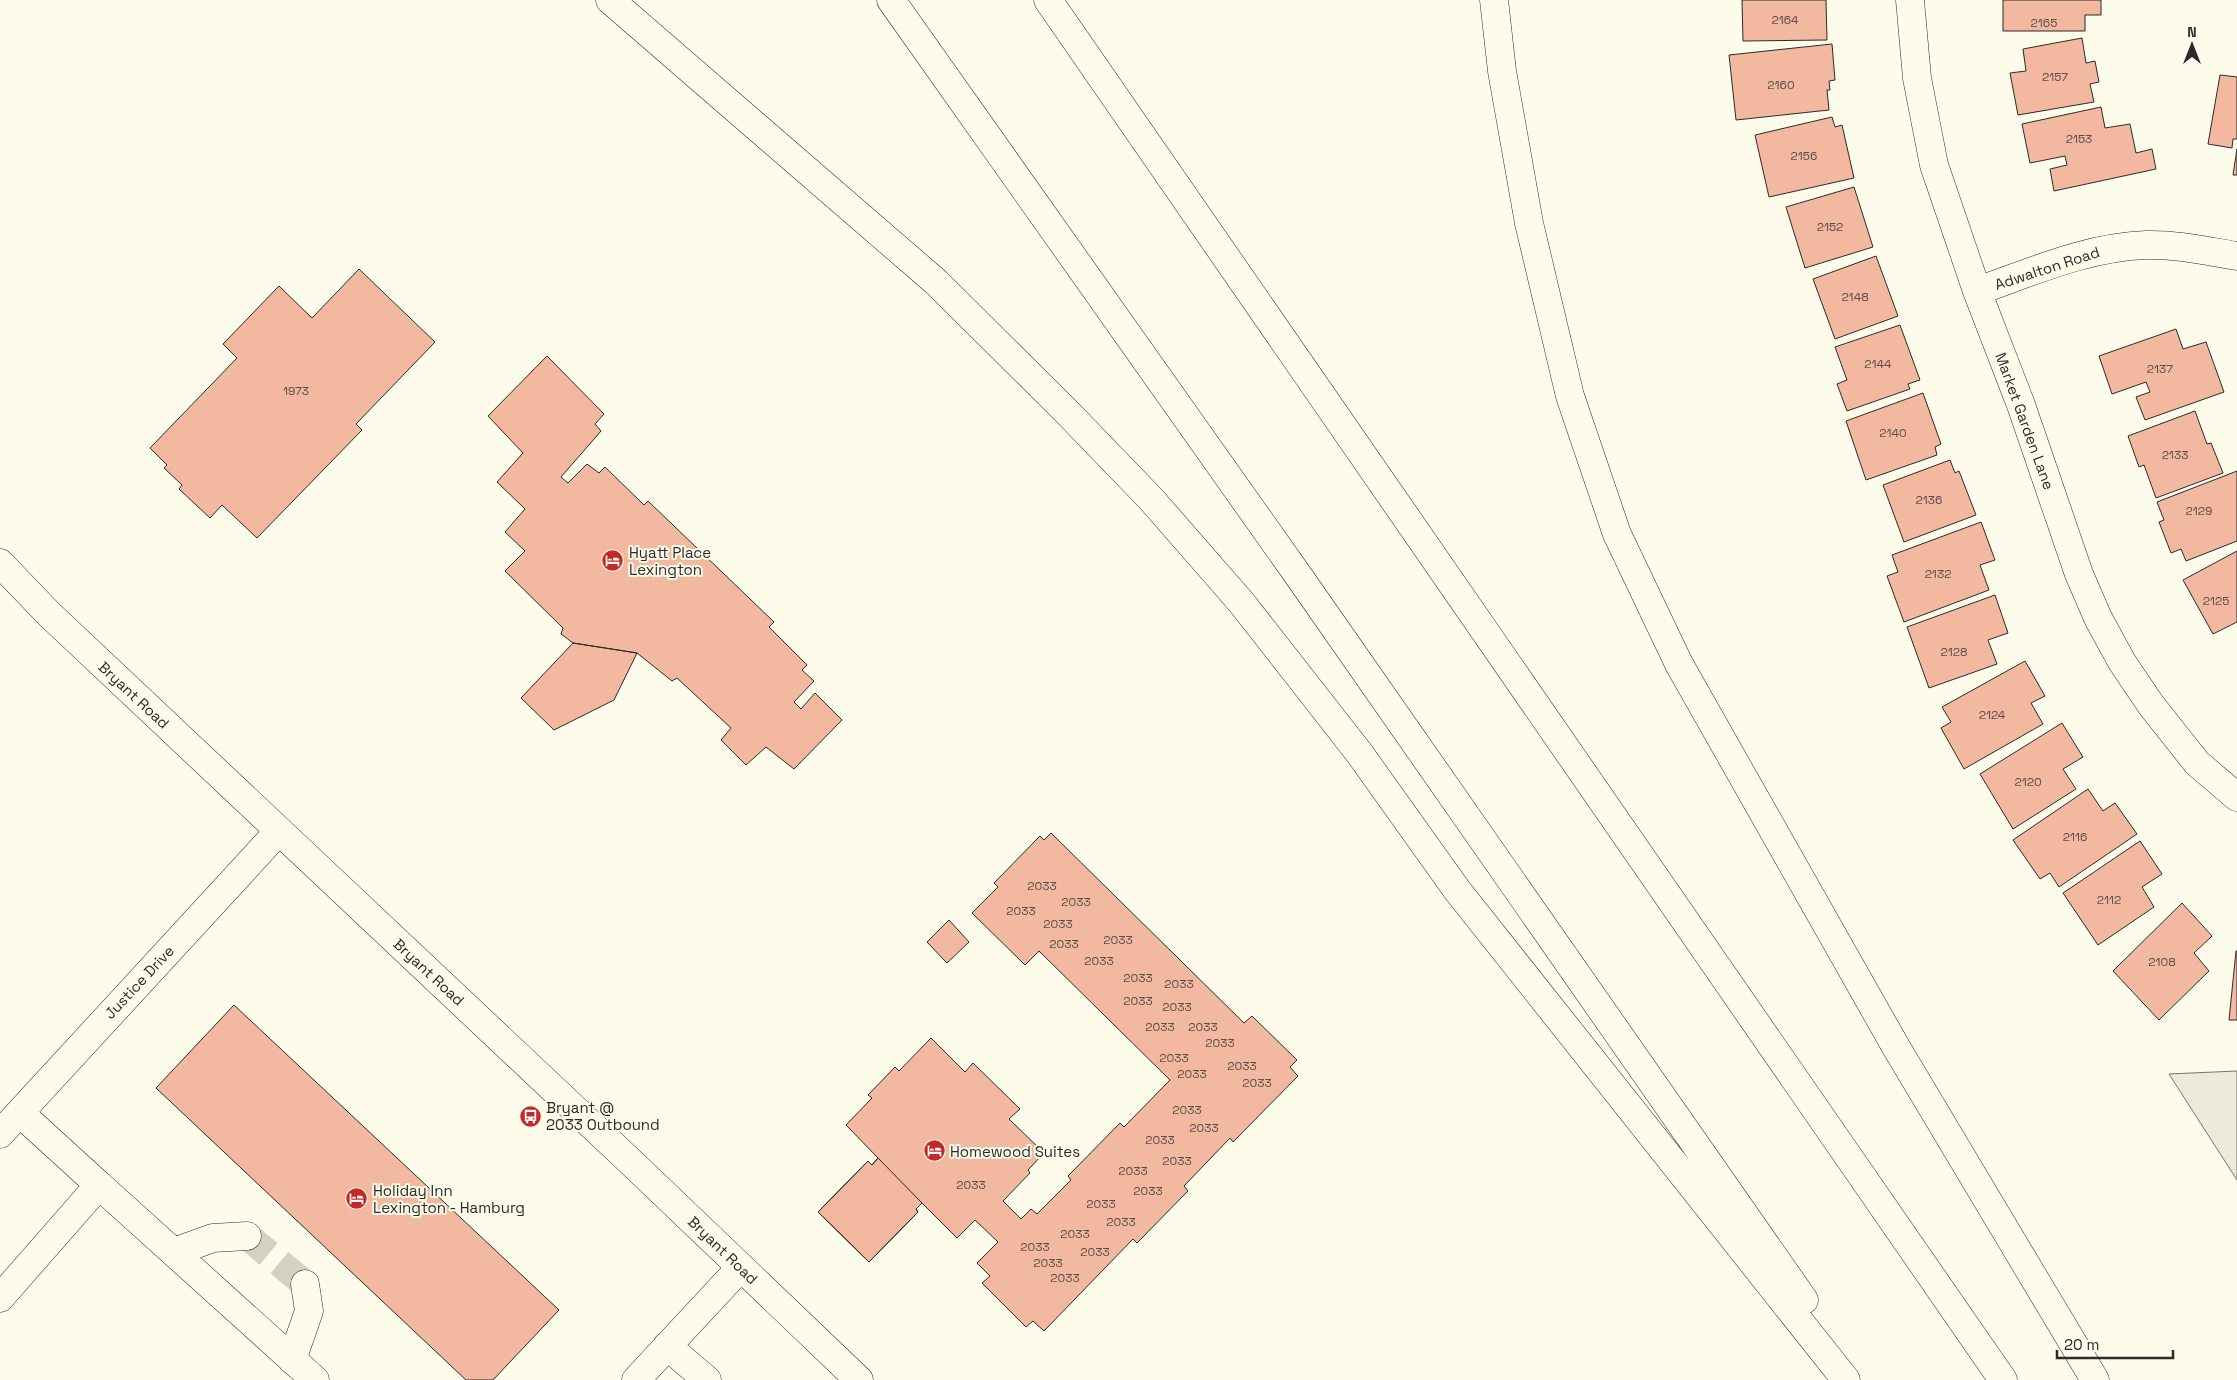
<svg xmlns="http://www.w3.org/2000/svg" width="2237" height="1380" viewBox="0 0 2237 1380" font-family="'Space Grotesk',sans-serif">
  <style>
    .green { fill: #ecebdb; stroke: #74746e }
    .building { fill: #f2b8a0; stroke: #2b2b2b }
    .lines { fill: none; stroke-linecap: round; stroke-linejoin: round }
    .minor-tunnel { stroke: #d3d1c4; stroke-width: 28; stroke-dasharray: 28 14; stroke-linecap: butt }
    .minor-casing { stroke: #2b2b2b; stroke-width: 29 }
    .highway-casing { stroke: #2b2b2b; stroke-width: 29 }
    .minor { stroke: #fdfbea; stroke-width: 28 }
    .highway { stroke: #fdfbea; stroke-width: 28 }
    .labels { text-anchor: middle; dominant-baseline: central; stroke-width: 4; stroke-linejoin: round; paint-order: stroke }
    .number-label { font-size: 12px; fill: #5d4e48 }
    .street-label { font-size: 15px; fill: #2b2b2b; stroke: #fdfbea }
    .poi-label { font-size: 15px; fill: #2b2b2b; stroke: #fdfbea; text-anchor: start }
  </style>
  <rect width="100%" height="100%" fill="#fdfbea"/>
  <path class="green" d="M2237 1071V1180L2169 1074Z"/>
  <path class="building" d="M1742 0H1826L1827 40 1743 41Z
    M2003 0H2101V15H2085V31H2003Z
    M2082 38 2086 63 2095 61 2099 82 2090 84 2094 102 2018 115 2010 73 2026 71 2023 49Z
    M1832 44 1835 80 1829 81 1830 90H1827L1829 110 1736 120 1729 55Z
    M2220 75 2237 77V139H2233L2232 148 2208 144Z
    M2101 107 2105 128 2130 124 2136 153 2152 149 2156 169 2054 191 2050 169 2067 165 2065 156 2030 163 2022 124Z
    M1832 117 1835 127 1842 125 1854 178 1769 197 1755 135Z
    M2237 149V175H2233Z
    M1854 187 1873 247 1805 268 1786 207Z
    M1876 256 1898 316 1835 339 1813 279Z
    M359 269 435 342 356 424 362 430 257 538 222 505 210 518 179 489 182 485 164 468 167 465 150 448 237 358 223 344 279 286 312 318Z
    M1900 325 1920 380 1908 384 1910 389 1847 411 1837 384 1847 380 1835 347Z
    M2176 329 2183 349 2206 342 2224 392 2145 420 2136 397 2150 392 2146 382 2112 394 2099 356Z
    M547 356 604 414 595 424 601 431 561 477 568 483 587 464 599 473 605 467 644 505 648 501 774 622 769 627 807 665 802 670 814 681 794 702 801 709 815 693 842 720 794 769 766 747 746 765 721 740 731 728 677 678 672 681 637 653 573 643 561 634 563 628 505 571 525 551 505 532 525 509 497 482 523 453 488 416Z
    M1923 393 1941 444 1935 447 1937 455 1866 480 1846 421Z
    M2195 411 2207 444 2211 443 2223 473 2156 498 2144 465 2139 467 2128 436Z
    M1950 460 1955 473 1959 471 1976 515 1904 542 1883 485Z
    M2237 471V541L2186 561 2181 549 2171 553 2159 522 2164 520 2157 502Z
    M1981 522 1995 560 1980 565 1989 590 1904 622 1887 576 1898 572 1892 555Z
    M2237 551V622L2213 634 2183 580Z
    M1995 595 2008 633 1988 640 1997 664 1929 688 1907 627Z
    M573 643 637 653 614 700 554 730 521 698Z
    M2025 661 2045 696 2031 703 2043 724 1964 769 1941 728 1951 722 1942 707Z
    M2062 723 2083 757 2063 769 2076 789 2013 829 1980 774Z
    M2088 789 2103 811 2115 803 2137 834 2059 887 2050 873 2040 879 2013 840Z
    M1051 833 1244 1023 1252 1016 1297 1060 1290 1067 1298 1076 1233 1142 1230 1138 1184 1186 1188 1191 1137 1243 1133 1239 1044 1331 1033 1321 1026 1327 982 1283 990 1276 977 1263 998 1242 975 1220 957 1238 922 1203 916 1209 918 1212 869 1262 818 1212 868 1161 872 1165 878 1158 846 1125 872 1098 868 1095 895 1067 899 1071 931 1038 965 1072 973 1063 1020 1109 1009 1119 1044 1153 1028 1170 1030 1173 1003 1201 1021 1219 1031 1209 1037 1214 1071 1180 1068 1176 1120 1123 1124 1127 1170 1080 1039 951 1025 965 972 913 998 887 994 883 1040 836 1044 840Z
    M2140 841 2162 874 2142 887 2154 907 2098 945 2063 893Z
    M2182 903 2212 936 2194 953 2209 971 2159 1020 2113 971Z
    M949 920 969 942 947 963 927 942Z
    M2236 951H2237V1020H2229Z
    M234 1005 559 1310 493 1380H466L156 1088Z
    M878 1158 922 1203 916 1209 918 1212 869 1262 818 1212 868 1161 872 1165Z"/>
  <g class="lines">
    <path class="minor-tunnel" d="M247 1236 305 1284"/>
    <defs>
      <path id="minor" d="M1910 0 1917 78 1934 165 1977 291 2021 405 2079 574 2098 618 2122 662 2151 705 2197 763 2237 797
        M1977 291C2032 272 2087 247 2146 245 2177 244 2207 251 2237 256
        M0 563 49 614 634 1165 859 1380
        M0 1134 279 831
        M99 1185 315 1380
        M174 1252 213 1238 247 1236
        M0 1298 99 1185 20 1113
        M667 1346 707 1380
        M292 1360 309 1311 305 1284
        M636 1380 741 1267"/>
      <path id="highway" d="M610 0 936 282 1066 411 1151 499 1241 602 1360 754 1457 890 1846 1380
        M891 0 1300 578 1804 1300
        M1048 0 2003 1380
        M1494 0 1502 71 1529 223 1570 396 1617 534 1679 664 1896 1047 2095 1380"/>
    </defs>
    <use href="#minor" class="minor-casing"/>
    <use href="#highway" class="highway-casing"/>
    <use href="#minor" class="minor"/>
    <use href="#highway" class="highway"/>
  </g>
  <defs>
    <symbol id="hotel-disc" viewBox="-11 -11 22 22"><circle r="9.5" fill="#c62828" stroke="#fdfbea"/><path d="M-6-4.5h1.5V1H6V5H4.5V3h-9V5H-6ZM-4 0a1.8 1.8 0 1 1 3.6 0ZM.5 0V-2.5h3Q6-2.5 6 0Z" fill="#fff"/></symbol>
    <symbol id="bus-disc" viewBox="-11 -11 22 22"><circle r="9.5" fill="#c62828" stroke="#fdfbea"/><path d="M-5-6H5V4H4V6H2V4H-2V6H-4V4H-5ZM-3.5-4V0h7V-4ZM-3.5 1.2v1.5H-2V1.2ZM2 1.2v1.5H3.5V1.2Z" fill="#fff"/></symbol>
  </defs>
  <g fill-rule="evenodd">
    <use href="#hotel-disc" x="600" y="548" width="25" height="25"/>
    <use href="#bus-disc" x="518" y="1104" width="25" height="25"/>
    <use href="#hotel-disc" x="922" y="1138" width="25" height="25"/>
    <use href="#hotel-disc" x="344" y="1186" width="25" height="25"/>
  </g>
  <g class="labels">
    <g class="number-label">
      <text x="1785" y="20">2164</text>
      <text x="2044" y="23">2165</text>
      <text x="2055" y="77">2157</text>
      <text x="1781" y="85">2160</text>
      <text x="2079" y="139">2153</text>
      <text x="1804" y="156">2156</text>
      <text x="1830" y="227">2152</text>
      <text x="1855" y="297">2148</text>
      <text x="1878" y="364">2144</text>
      <text x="2160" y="369">2137</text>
      <text x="296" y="391">1973</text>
      <text x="1893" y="433">2140</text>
      <text x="2175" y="455">2133</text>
      <text x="1929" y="500">2136</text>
      <text x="2199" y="511">2129</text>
      <text x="1938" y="574">2132</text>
      <text x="2216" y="601">2125</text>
      <text x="1954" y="652">2128</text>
      <text x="1992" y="715">2124</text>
      <text x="2028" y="782">2120</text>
      <text x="2075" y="837">2116</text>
      <text x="1042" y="886">2033</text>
      <text x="2109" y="900">2112</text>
      <text x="1076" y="902">2033</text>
      <text x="1021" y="911">2033</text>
      <text x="1058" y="924">2033</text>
      <text x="1118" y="940">2033</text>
      <text x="1064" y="944">2033</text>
      <text x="1099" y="961">2033</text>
      <text x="2162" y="962">2108</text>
      <text x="1138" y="978">2033</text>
      <text x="1179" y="984">2033</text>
      <text x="1138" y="1001">2033</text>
      <text x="1177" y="1007">2033</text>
      <text x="1160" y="1027">2033</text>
      <text x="1203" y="1027">2033</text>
      <text x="1220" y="1043">2033</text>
      <text x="1174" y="1058">2033</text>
      <text x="1242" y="1066">2033</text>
      <text x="1192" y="1074">2033</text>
      <text x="1257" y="1083">2033</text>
      <text x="1187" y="1110">2033</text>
      <text x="1204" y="1128">2033</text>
      <text x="1160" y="1140">2033</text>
      <text x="1177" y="1161">2033</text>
      <text x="1133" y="1171">2033</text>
      <text x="971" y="1185">2033</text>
      <text x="1148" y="1191">2033</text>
      <text x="1101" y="1204">2033</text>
      <text x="1121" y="1222">2033</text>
      <text x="1075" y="1234">2033</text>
      <text x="1035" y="1247">2033</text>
      <text x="1095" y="1252">2033</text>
      <text x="1048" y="1263">2033</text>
      <text x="1065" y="1278">2033</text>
    </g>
    <g class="street-label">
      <text transform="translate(2047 268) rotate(-18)">Adwalton Road</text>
      <text transform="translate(2025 421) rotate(70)">Market Garden Lane</text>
      <text transform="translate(134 695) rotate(43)">Bryant Road</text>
      <text transform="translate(429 972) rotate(43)">Bryant Road</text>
      <text transform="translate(139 982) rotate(-47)">Justice Drive</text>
      <text transform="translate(723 1250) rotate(44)">Bryant Road</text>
    </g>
    <g class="poi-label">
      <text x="629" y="552">Hyatt Place<tspan x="629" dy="17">Lexington</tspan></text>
      <text x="546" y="1107">Bryant @<tspan x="546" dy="17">2033 Outbound</tspan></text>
      <text x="950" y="1151">Homewood Suites</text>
      <text x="373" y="1190">Holiday Inn<tspan x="373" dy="17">Lexington - Hamburg</tspan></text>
    </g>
  </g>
  <g transform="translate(2192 45)" stroke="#fdfbea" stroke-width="4" paint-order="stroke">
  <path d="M0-4L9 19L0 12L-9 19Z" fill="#2b2b2b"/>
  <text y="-8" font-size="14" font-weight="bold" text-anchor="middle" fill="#2b2b2b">N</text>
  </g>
  <path d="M2057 1350v8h116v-8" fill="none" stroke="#2b2b2b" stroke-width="2.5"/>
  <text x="2064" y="1350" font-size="15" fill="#2b2b2b" stroke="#fdfbea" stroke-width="4" paint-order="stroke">20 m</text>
</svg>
